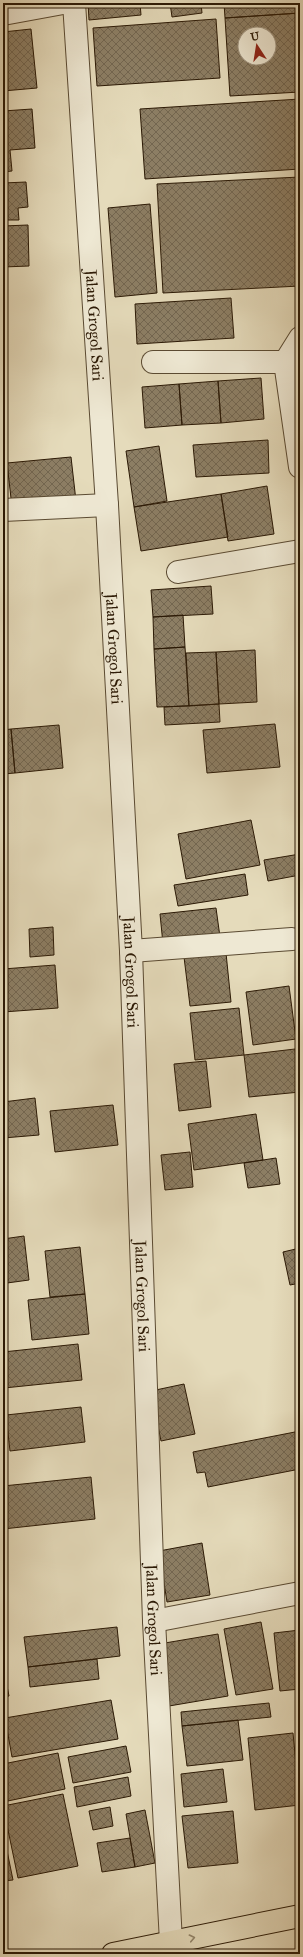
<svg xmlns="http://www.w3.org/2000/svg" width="303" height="1957" viewBox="0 0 303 1957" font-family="'IM FELL Great Primer',serif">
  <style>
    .building { fill: url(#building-cross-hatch); stroke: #2b1905; fill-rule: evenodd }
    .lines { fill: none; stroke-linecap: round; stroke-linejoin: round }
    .minor-casing { stroke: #5a4a32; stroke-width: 24 }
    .trunk-casing { stroke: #2b1905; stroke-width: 24 }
    .minor { stroke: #eee8d3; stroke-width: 22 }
    .trunk { stroke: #e5dbbb; stroke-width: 22 }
    .oneway { stroke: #918469 }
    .labels { text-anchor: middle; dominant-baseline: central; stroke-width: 3; stroke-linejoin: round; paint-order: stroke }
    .street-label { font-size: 16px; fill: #2b1905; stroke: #eee8d3 }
  </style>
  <defs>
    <pattern id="building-cross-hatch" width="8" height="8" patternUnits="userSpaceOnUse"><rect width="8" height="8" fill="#8c7e64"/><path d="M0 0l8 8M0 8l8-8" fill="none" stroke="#736650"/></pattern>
  </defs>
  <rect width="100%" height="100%" fill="#e5dbbb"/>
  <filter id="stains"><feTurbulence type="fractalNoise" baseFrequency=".005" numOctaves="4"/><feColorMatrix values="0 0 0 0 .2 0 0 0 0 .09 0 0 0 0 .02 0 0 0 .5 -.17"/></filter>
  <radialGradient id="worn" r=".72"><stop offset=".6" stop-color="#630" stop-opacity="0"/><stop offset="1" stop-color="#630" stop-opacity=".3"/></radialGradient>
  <path class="building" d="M88 3H140L141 15 89 20Z
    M170 3H201L202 13 172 17Z
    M224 3H300V13L225 18Z
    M300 13V92L230 96 225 18ZM245 34H269V58H245Z
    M216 19 220 78 97 86 93 28Z
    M31 29 37 88 3 91V32Z
    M300 99V169L145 179 140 109Z
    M32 109 35 148 10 150 12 171 3 172V111Z
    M300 177V286L163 293 157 184Z
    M26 182 28 207 18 208 19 220H3V183Z
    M150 204 157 293 115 297 108 208Z
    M28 225 29 266 3 267V226Z
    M231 298 234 338 137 344 135 304Z
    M261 378 264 419 221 423 218 381Z
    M218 381 221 423 182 425 179 384Z
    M179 384 182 425 145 428 142 387Z
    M268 440 269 473 196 477 193 445Z
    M159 446 167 501 134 507 126 451Z
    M71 457 76 501 12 507 7 463Z
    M267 486 274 534 228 541 221 494Z
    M221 494 228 537 141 551 134 507Z
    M4 552 7 607H3V552Z
    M211 586 213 614 153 617 151 590Z
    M183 615 185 647 154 649 153 617Z
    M185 647 189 706 157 707 154 649Z
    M255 650 257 702 219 704 216 652Z
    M216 652 219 704 189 706 186 653Z
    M219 704 220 722 165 725 164 707Z
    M275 724 280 767 207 773 203 730Z
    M59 725 63 768 15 773 11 729Z
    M11 729 15 773 3 774V730Z
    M251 820 260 865 186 879 178 834Z
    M300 854V875L268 881 264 860Z
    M245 874 248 895 178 906 174 885Z
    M216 908 220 937 163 944 160 914Z
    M53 927 54 955 30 957 29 929Z
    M226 953 231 1002 190 1006 184 957Z
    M55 965 58 1008 3 1012V969Z
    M289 986 296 1039 253 1045 246 992Z
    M239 1008 244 1055 195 1060 190 1013Z
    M295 1049 300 1092 249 1097 244 1055Z
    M206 1061 211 1107 179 1111 174 1064Z
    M35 1098 39 1135 3 1138V1102Z
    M113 1105 118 1145 55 1152 50 1111Z
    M256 1114 263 1160 194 1170 188 1124Z
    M190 1152 193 1187 165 1190 161 1155Z
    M276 1158 280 1184 248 1188 244 1163Z
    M24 1236 29 1280 7 1283 3 1239Z
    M80 1247 85 1294 50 1297 45 1251Z
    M300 1248V1283L290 1285 283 1252Z
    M85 1294 89 1334 32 1340 28 1300Z
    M78 1344 82 1380 4 1388 3 1352Z
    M184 1384 195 1434 161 1441 151 1391Z
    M81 1407 85 1442 10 1451 6 1415Z
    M300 1431V1469L208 1487 205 1472 197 1473 193 1452Z
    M91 1477 95 1519 3 1529V1486Z
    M202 1543 210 1595 167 1602 159 1551Z
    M261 1622 273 1689 236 1695 224 1629Z
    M117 1627 120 1656 28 1667 24 1637Z
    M300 1630V1689L280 1691 274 1633Z
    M218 1634 228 1696 169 1706 159 1644Z
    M97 1659 99 1679 30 1687 28 1667Z
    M3 1666 9 1696 3 1697Z
    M111 1700 118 1739 12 1757 5 1718Z
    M269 1703 271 1717 182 1726 181 1712Z
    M238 1720 243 1760 187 1766 182 1726Z
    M293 1733 300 1805 255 1810 248 1738Z
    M126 1746 131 1772 73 1783 68 1757Z
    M58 1753 65 1789 3 1802V1764Z
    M223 1769 227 1802 184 1807 181 1774Z
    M128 1777 131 1796 77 1807 74 1787Z
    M63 1794 78 1866 18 1878 3 1806Z
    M110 1807 113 1826 93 1830 89 1811Z
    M145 1810 155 1863 135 1867 126 1814Z
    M233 1811 238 1863 188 1868 182 1816Z
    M3 1831 13 1880 3 1881Z
    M130 1838 135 1867 102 1872 97 1843Z"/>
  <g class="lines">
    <defs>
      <g id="minor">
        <path id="s1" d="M74 3 107 505 131 951 154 1621 171 1942"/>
        <path d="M3 14 63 3"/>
        <path d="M300 338 285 362 300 467"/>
        <path d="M153 362H285"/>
        <path d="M3 510 107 505"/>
        <path d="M178 572 300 551"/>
        <path d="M131 951 292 939"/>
        <path d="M154 1621 300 1593"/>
      </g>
      <path id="trunk" d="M113 1954 300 1916"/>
    </defs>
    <use href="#minor" class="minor-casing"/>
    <use href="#trunk" class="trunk-casing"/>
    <use href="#minor" class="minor"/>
    <use href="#trunk" class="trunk"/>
  </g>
  <defs><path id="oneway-chevron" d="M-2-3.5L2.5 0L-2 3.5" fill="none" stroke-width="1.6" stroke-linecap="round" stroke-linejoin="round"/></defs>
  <use class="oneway" href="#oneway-chevron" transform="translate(192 1938) rotate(-12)"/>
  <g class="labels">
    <g class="street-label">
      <text stroke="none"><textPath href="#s1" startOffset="323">Jalan Grogol Sari</textPath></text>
      <text stroke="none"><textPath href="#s1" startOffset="647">Jalan Grogol Sari</textPath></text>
      <text stroke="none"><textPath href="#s1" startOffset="971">Jalan Grogol Sari</textPath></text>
      <text stroke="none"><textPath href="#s1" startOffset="1295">Jalan Grogol Sari</textPath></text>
      <text stroke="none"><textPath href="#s1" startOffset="1619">Jalan Grogol Sari</textPath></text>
    </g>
  </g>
  <rect width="303" height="1957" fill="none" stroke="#e5dbbb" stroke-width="16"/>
  <rect x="4" y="4" width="295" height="1949" fill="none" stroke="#2b1905" stroke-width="2"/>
  <rect x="8" y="8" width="287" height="1941" fill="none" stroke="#2b1905"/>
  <g transform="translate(257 46) rotate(348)"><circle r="19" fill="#eee8d3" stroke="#a09581"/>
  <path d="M0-3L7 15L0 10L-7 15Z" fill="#8f2418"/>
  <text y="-6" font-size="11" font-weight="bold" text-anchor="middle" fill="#2b1905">U</text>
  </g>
  <rect width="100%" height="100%" filter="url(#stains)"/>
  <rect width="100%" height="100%" fill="url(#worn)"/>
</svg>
